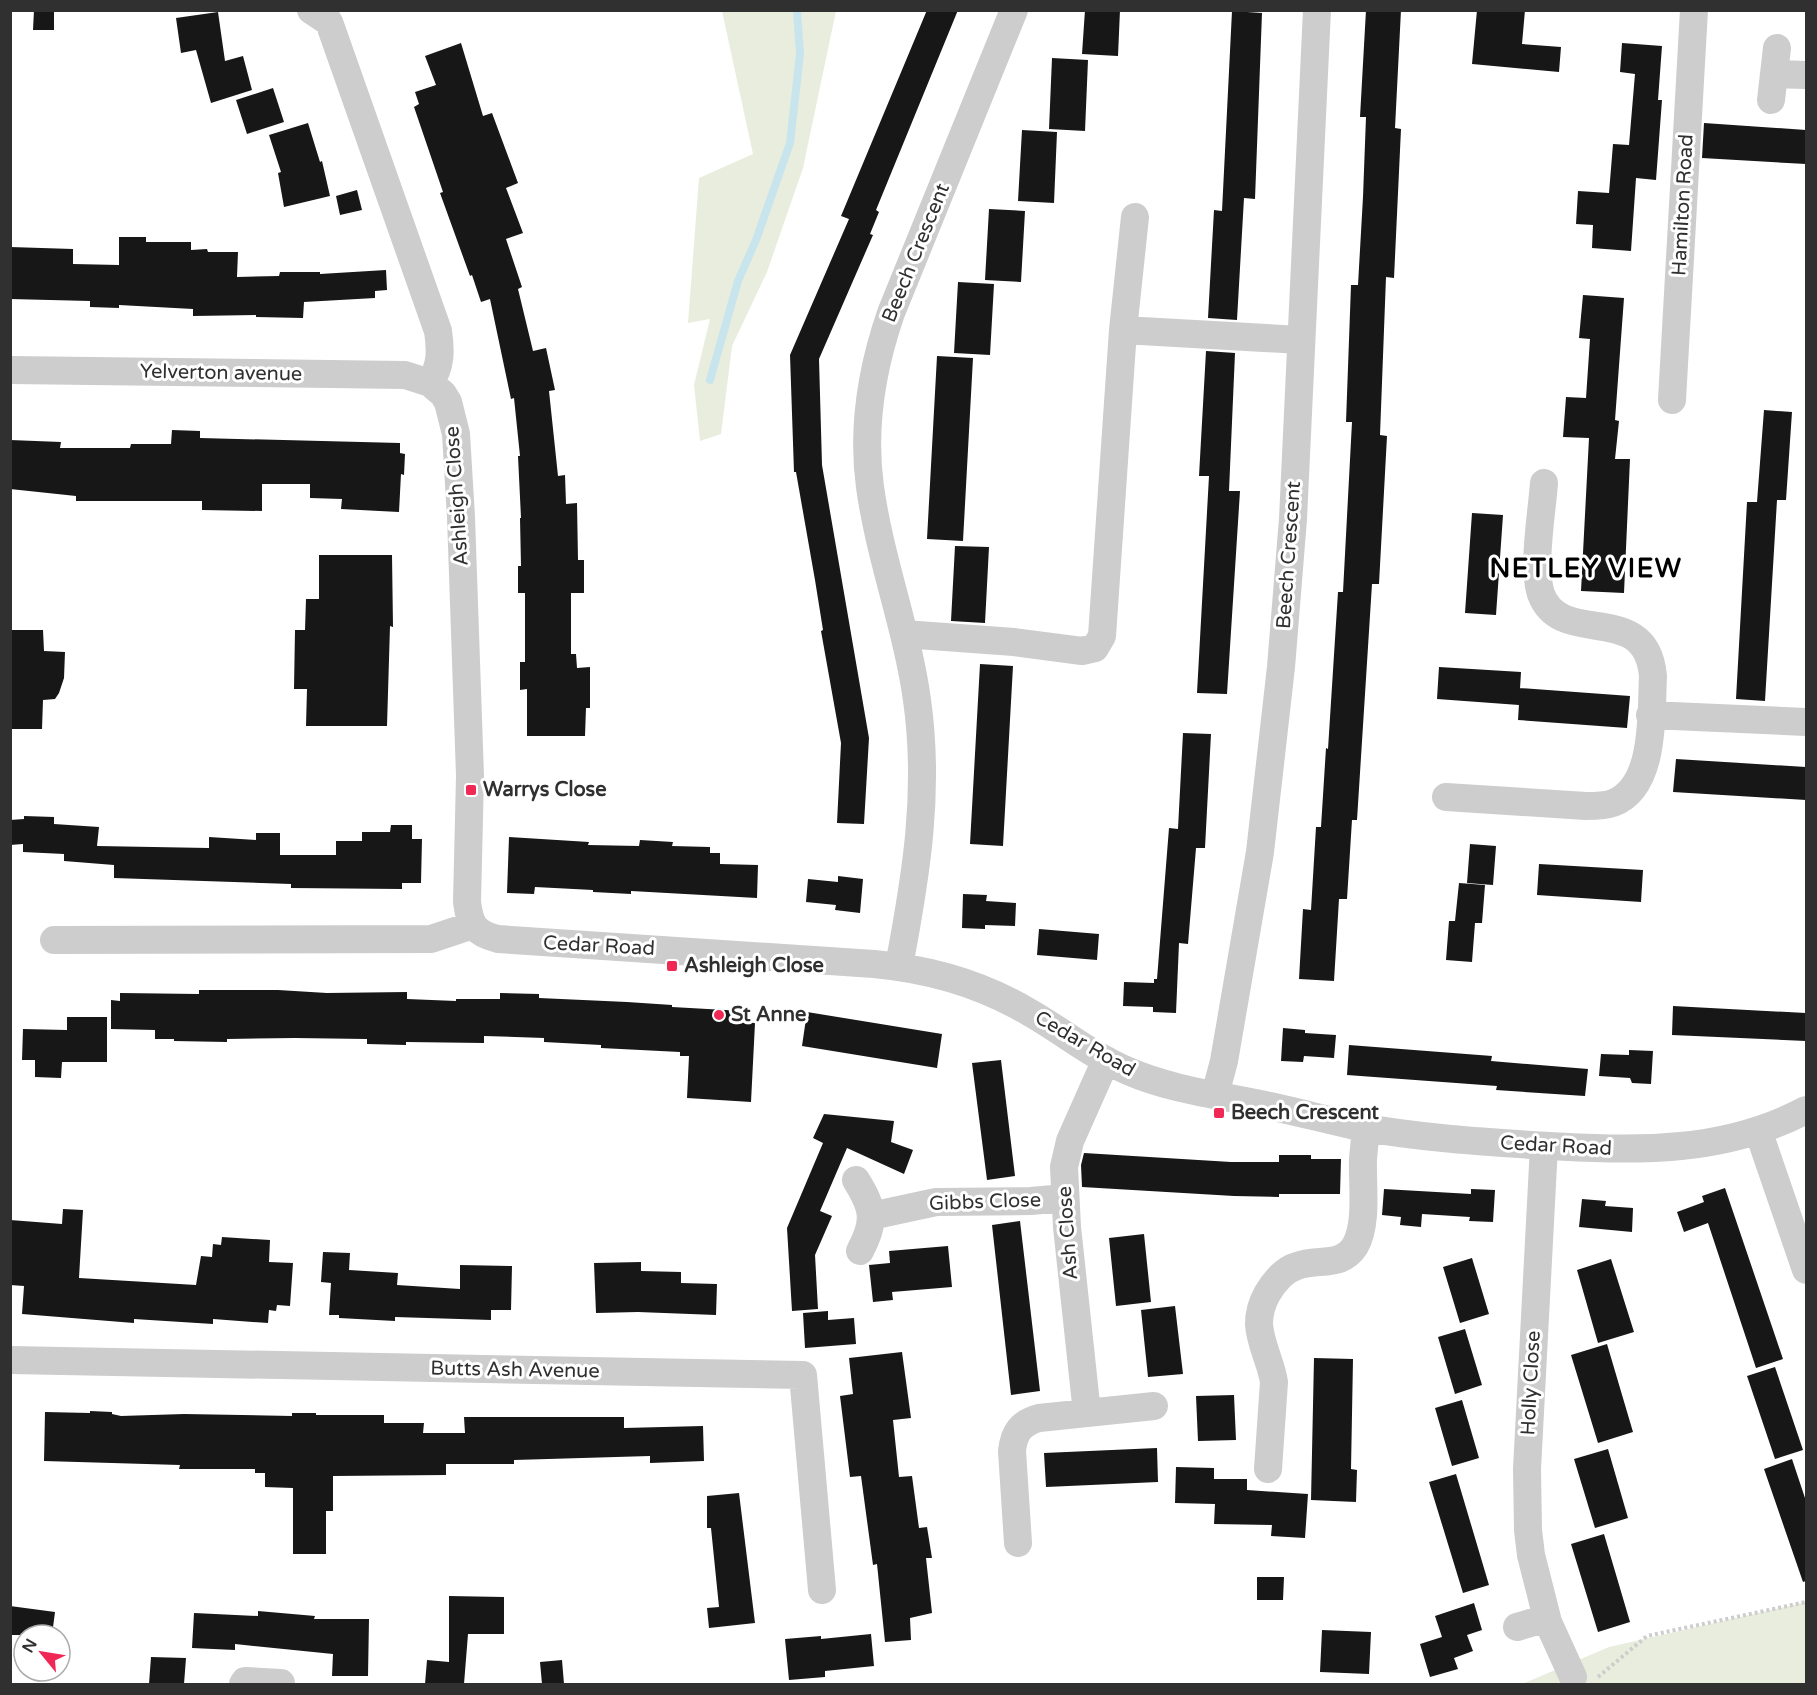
<svg xmlns="http://www.w3.org/2000/svg" width="1817" height="1695" viewBox="0 0 1817 1695" font-family="'Varela Round',sans-serif">
  <style>
    .green { fill: #e8eddd }
    .lines { fill: none; stroke-linecap: round; stroke-linejoin: round }
    .stream { stroke: #c8e5ee; stroke-width: 8 }
    .building { fill: #171717 }
    .path { stroke: #cdcdcd; stroke-width: 4; stroke-dasharray: 3 3; stroke-linecap: butt }
    .minor { stroke: #cdcdcd; stroke-width: 28 }
    .poi-dot { fill: #f02855; stroke: #fff; stroke-width: 2 }
    .labels { text-anchor: middle; dominant-baseline: central; stroke-width: 6; stroke-linejoin: round; paint-order: stroke }
    .street-label { font-size: 20px; fill: #303030; stroke: #fff }
    .poi-label { font-size: 20px; font-weight: bold; fill: #303030; stroke: #fff; text-anchor: start }
    .district-label { font-size: 26px; font-weight: bold; letter-spacing: 1.5px; fill: #000; stroke: #fff }
  </style>
  <rect width="100%" height="100%" fill="#fff"/>
  <path class="green" d="M722 11H836L803 168 767 272 732 346 721 434 700 441 694 385 710 319 688 323 699 178 753 154Z
    M1806 1602V1684H1522L1609 1647Z"/>
  <g class="lines">
    <path class="stream" d="M710 380 738 281 756 240 790 143 800 54 797 10"/>
  </g>
  <path class="building" d="M34 10H54V30H33Z
    M927 10H958L876 210 879 212 870 234 873 235 819 359 822 465 869 738 864 824 837 823 841 743 821 631 823 630 815 580 796 472H794L790 355 849 219 841 216Z
    M1085 10H1120L1118 56 1082 54Z
    M1366 10H1401L1395 128 1401 129 1394 278 1386 277 1380 435 1387 436 1379 584H1372L1357 820H1352L1347 899H1339L1334 981 1299 979 1303 909 1311 910 1316 827H1321L1326 748 1328 749 1338 592H1343L1352 422H1346L1351 285H1358L1363 197 1366 117H1360Z
    M1477 10H1525L1522 44 1561 47 1559 72 1472 64Z
    M1232 11 1262 13 1255 199 1244 198 1237 320 1208 318 1214 210 1222 211Z
    M218 12 225 61 243 56 252 90 211 103 196 50 181 53 176 18Z
    M461 43 483 116 492 113 518 183 506 188 523 233 506 239 522 287 518 289 533 351 546 348 555 390 549 391 558 476 565 475 566 504 577 503 578 560H584V593H571V654H576L577 668 590 667V708H586L585 736H527V689L520 690V662H525V593H518V566H521L520 518H521L518 456H520L514 398 511 399 490 299 481 302 472 275 470 276 440 193 443 192 414 107 419 104 415 92 436 85 425 56Z
    M1622 43 1662 46 1658 100H1662L1656 180 1636 178 1631 251 1592 248 1593 225 1576 224 1578 191 1609 193 1613 144 1629 145 1635 74 1620 72Z
    M1052 58 1088 60 1085 131 1049 129Z
    M273 88 284 122 247 134 236 100Z
    M308 123 320 162 322 161 330 196 284 207 278 173 281 172 269 135Z
    M1704 123 1806 130V164L1702 158Z
    M1022 130 1057 132 1054 203 1018 201Z
    M357 190 362 210 340 215 336 196Z
    M989 209 1025 211 1021 282 985 280Z
    M119 237H146V242H191V250L207 249 208 252H238L237 277 279 276 280 272H320V274L386 270 387 290 375 291V298L304 302 303 318 256 317V315L193 316V309L119 305V308L90 307V301L10 299V247L73 249V264L119 265Z
    M958 282 994 284 990 355 954 353Z
    M1583 295 1624 298 1615 420 1619 421 1615 459H1630L1624 593 1581 591 1589 438 1563 437 1566 397 1586 398 1590 339 1579 338Z
    M1206 351 1235 353 1229 491H1240L1227 694 1197 693 1209 476H1199Z
    M937 356 973 358 963 541 927 539Z
    M1764 410 1792 412 1786 500H1777L1765 701 1736 699 1747 502H1757Z
    M172 430 200 431V438L400 443V453L405 454 404 475 401 474 399 512 341 509 342 499 310 498V484H262V511L202 510V501H76V496L10 489V440L61 442 60 448H130L131 444H171Z
    M1472 513 1503 515 1496 615 1465 613Z
    M955 546 989 547 985 623 951 621Z
    M319 555H392L393 627 390 626 387 726H306L307 689H294L295 630H305L306 599H319Z
    M10 630H43L44 651 65 652 64 678 59 693 55 699 43 700 42 729H10Z
    M980 664 1013 666 1003 846 970 844Z
    M1439 667 1521 672 1519 705 1437 699Z
    M1520 688 1630 696 1627 728 1518 720Z
    M1183 733 1211 734 1205 848H1196L1188 944 1179 943 1176 1013 1153 1012V1007L1123 1006 1124 982 1154 983V979H1157L1169 828 1178 829Z
    M1676 759 1806 767V800L1673 792Z
    M24 816 54 817V824L99 827 97 846 209 848V837L256 840V833H280V855H336V841H362V832H390L391 825H412V839H422L421 883H402V889L291 888V884L114 878V865L64 861V854L23 852V844L10 845V820L24 819Z
    M509 837 589 842 588 845 639 846 640 840 673 842 672 846 710 847V853H720V864L758 865 757 898 631 891V894L593 892V890L535 887 534 894 507 893Z
    M1470 844 1496 846 1493 885 1467 883Z
    M1539 864 1643 870 1641 902 1537 895Z
    M838 876 863 879 860 913 835 910 836 905 806 902 808 879 838 882Z
    M1459 883 1485 885 1482 923H1475L1472 962 1446 960 1449 921H1455Z
    M963 894 987 895 986 901 1016 903 1015 926 985 925V929L962 928Z
    M1039 929 1099 934 1097 960 1037 955Z
    M199 990H278L327 993 407 992V999L456 1001V999H500V993L539 994V998L627 1002 672 1005V1007L743 1011V1022L755 1023 751 1102 687 1098 689 1056H680V1052L601 1048V1045L544 1042V1038L484 1036V1043L406 1042V1045L367 1044V1039L295 1038 227 1039V1042L174 1041V1039H155V1030L111 1029V1000L120 1001V993L199 994Z
    M1673 1006 1806 1013V1041L1672 1035Z
    M807 1012 942 1034 937 1068 802 1046Z
    M67 1017H107V1062H62L61 1078 35 1077V1060H22L23 1029 67 1030Z
    M1283 1028 1305 1030V1033L1336 1035 1334 1058 1304 1056 1303 1062 1281 1061Z
    M1349 1045 1492 1056 1491 1061 1588 1069 1585 1096 1496 1090 1497 1086 1347 1075Z
    M1629 1050 1653 1051 1651 1084 1632 1083 1630 1078 1599 1076 1601 1054 1629 1055Z
    M1001 1060 1015 1176 987 1180 972 1063Z
    M824 1114 894 1121 891 1142 913 1150 904 1174 847 1148 820 1211 832 1216 815 1255 818 1309 792 1311 787 1228 823 1143 813 1138Z
    M1084 1153 1231 1162H1279V1155H1311V1159H1341L1340 1194H1279V1197L1234 1196 1082 1187 1081 1165Z
    M1725 1188 1783 1359 1756 1368 1708 1223 1684 1232 1677 1212 1704 1202 1702 1196Z
    M1384 1189 1471 1194V1189L1495 1190 1493 1222 1469 1221 1470 1217 1422 1214 1421 1227 1400 1225 1401 1217 1382 1215Z
    M1582 1199 1606 1201 1605 1206 1633 1208 1632 1232 1579 1227Z
    M63 1209 83 1210 79 1278 196 1285 201 1256 212 1257 213 1244 221 1245 222 1237 270 1240 269 1262 293 1263 290 1306 277 1305 276 1311 269 1310 268 1323 213 1319V1324L134 1319V1323L22 1314 24 1286 10 1285V1220L62 1224Z
    M1020 1221 1040 1391 1011 1395 992 1225Z
    M1144 1234 1151 1302 1116 1306 1109 1238Z
    M948 1246 952 1287 892 1292 893 1300 873 1302 869 1265 890 1263 889 1251Z
    M323 1252 350 1253 349 1270 398 1273 397 1285 460 1289V1265L512 1266 511 1310H491V1320L395 1317V1321L339 1318V1315H329L331 1283 321 1282Z
    M1472 1258 1489 1314 1460 1323 1443 1267Z
    M1611 1259 1634 1332 1598 1343 1577 1270Z
    M641 1262V1271L681 1272V1283L717 1284 716 1315 638 1312 596 1313 594 1263Z
    M1175 1306 1183 1374 1148 1377 1141 1310Z
    M828 1311V1320L854 1318 856 1344 805 1348 803 1313Z
    M1465 1329 1482 1385 1455 1394 1438 1337Z
    M1607 1344 1633 1432 1598 1443 1571 1355Z
    M902 1352 911 1418 893 1420 899 1477 912 1476 919 1528 927 1527 932 1558H926L932 1613 910 1618 911 1640 885 1642 877 1564 873 1565 861 1476 850 1477 840 1396 853 1394 849 1358Z
    M1314 1358 1353 1359 1351 1469 1357 1470 1356 1502 1311 1500Z
    M1775 1367 1803 1450 1775 1459 1747 1376Z
    M1234 1395 1236 1440 1198 1441 1196 1396Z
    M1462 1400 1479 1458 1452 1466 1435 1408Z
    M90 1411 112 1412V1414L121 1416 184 1414 292 1416V1413H316V1415H384V1423H424L423 1433H465L464 1417H624V1428L703 1426 704 1461 650 1463V1456L514 1460V1464H446V1475L333 1476V1511H326V1554H293V1488L265 1487V1473H255V1469H179L180 1465 44 1461 45 1412 90 1413Z
    M1157 1448 1158 1482 1046 1487 1044 1453Z
    M1608 1449 1628 1518 1595 1528 1574 1459Z
    M1792 1459 1806 1501V1581L1803 1582 1764 1469Z
    M1176 1467 1214 1468V1479H1247V1490L1308 1494 1305 1538 1271 1536 1272 1525 1214 1524 1215 1504 1175 1503Z
    M1456 1474 1489 1585 1463 1593 1429 1482Z
    M739 1493 755 1623 709 1628 707 1608 719 1607 711 1528H707V1496Z
    M1604 1534 1630 1622 1598 1632 1571 1544Z
    M1257 1577H1284L1283 1600H1257Z
    M449 1596 504 1597V1634H468L464 1684H425L427 1660 449 1662Z
    M1474 1603 1482 1630 1467 1635 1473 1651 1454 1658 1458 1669 1430 1677 1420 1644 1442 1637 1435 1616Z
    M10 1606 55 1612 52 1635H10Z
    M258 1611 315 1616 314 1619H369L368 1676H332L333 1654 235 1644V1650L192 1648 194 1613 258 1616Z
    M1322 1630 1371 1632 1369 1674 1320 1672Z
    M871 1634 874 1666 825 1671V1677L789 1680 785 1639 821 1636V1639Z
    M151 1657 186 1658 184 1684H149Z
    M562 1660 564 1684H542L540 1662Z"/>
  <g class="lines">
    <path class="path" d="M1598 1677 1647 1636 1806 1602"/>
    <path class="minor" d="M311 10 329 22 438 331C441 351 441 366 430 383
      M1774 74 1806 75
      M1771 100 1777 48
      M1135 217 1123 330 1301 340
      M10 370 405 375 430 383 443 394 448 402 456 434 461 517 470 776 467 902C470 926 475 933 498 939L874 964C928 969 981 984 1027 1011 1061 1030 1092 1056 1128 1071 1174 1091 1226 1096 1274 1107 1301 1113 1328 1120 1355 1126 1419 1138 1485 1142 1549 1146 1640 1151 1724 1153 1806 1110
      M1672 400 1694 10
      M904 634 1014 642 1082 651 1095 648 1102 636 1123 330
      M1650 715 1806 722
      M1446 797 1586 806C1595 806 1605 806 1613 803 1656 787 1651 713 1653 676 1646 599 1561 649 1541 594 1532 567 1542 512 1544 483
      M54 940 431 939 473 925
      M899 966C916 876 930 792 917 700 907 628 880 559 870 487 862 429 872 368 891 313L1014 10
      M1215 1095 1224 1061 1260 852 1281 667 1293 519 1317 10
      M1758 1130 1806 1270
      M1544 1146 1527 1469 1528 1530 1531 1555 1548 1622 1573 1677
      M856 1180C874 1209 876 1221 860 1251
      M871 1216 936 1202 1031 1201 1064 1198
      M10 1360 803 1375 822 1590
      M1087 1413 1067 1227 1064 1167 1070 1141 1106 1060
      M1268 1469 1274 1382C1271 1362 1260 1344 1259 1324 1259 1314 1262 1303 1267 1294 1274 1282 1283 1270 1297 1266 1318 1258 1341 1268 1355 1246 1368 1224 1362 1184 1363 1159 1364 1149 1365 1138 1366 1127
      M1018 1543 1012 1451C1014 1432 1021 1423 1039 1418L1154 1406
      M1517 1627 1547 1618
      M243 1684 245 1681 281 1683"/>
  </g>
  <g class="poi-dot">
    <rect x="465" y="784" width="12" height="12" rx="3"/>
    <rect x="666" y="960" width="12" height="12" rx="3"/>
    <circle cx="719" cy="1015" r="6"/>
    <rect x="1213" y="1107" width="12" height="12" rx="3"/>
  </g>
  <g class="labels">
    <g class="street-label">
      <text transform="translate(1683 205) rotate(-87)">Hamilton Road</text>
      <text transform="translate(916 253) rotate(-68)">Beech Crescent</text>
      <text transform="translate(221 373) rotate(1)">Yelverton avenue</text>
      <text transform="translate(457 496) rotate(-94)">Ashleigh Close</text>
      <text transform="translate(1289 555) rotate(-86)">Beech Crescent</text>
      <text transform="translate(599 946) rotate(3)">Cedar Road</text>
      <text transform="translate(1085 1044) rotate(30)">Cedar Road</text>
      <text transform="translate(1556 1146) rotate(3)">Cedar Road</text>
      <text transform="translate(985 1202) rotate(-2)">Gibbs Close</text>
      <text transform="translate(1068 1233) rotate(-94)">Ash Close</text>
      <text transform="translate(515 1370) rotate(1)">Butts Ash Avenue</text>
      <text transform="translate(1531 1383) rotate(-87)">Holly Close</text>
    </g>
    <g class="poi-label">
      <text x="483" y="790">Warrys Close</text>
      <text x="684" y="966">Ashleigh Close</text>
      <text x="731" y="1015">St Anne</text>
      <text x="1231" y="1113">Beech Crescent</text>
    </g>
    <g class="district-label">
      <text x="1586" y="568">NETLEY VIEW</text>
    </g>
  </g>
  <rect width="1817" height="1695" fill="none" stroke="#303030" stroke-width="24"/>
  <g transform="translate(42 1653) rotate(300)"><circle r="28" fill="#ffffff" stroke="#acacac" stroke-width="1.5"/>
  <path d="M0-4.5L10 22L0 15L-10 22Z" fill="#f02855"/>
  <text y="-9" font-size="16" font-weight="bold" text-anchor="middle" fill="#303030">N</text>
  </g>
</svg>
